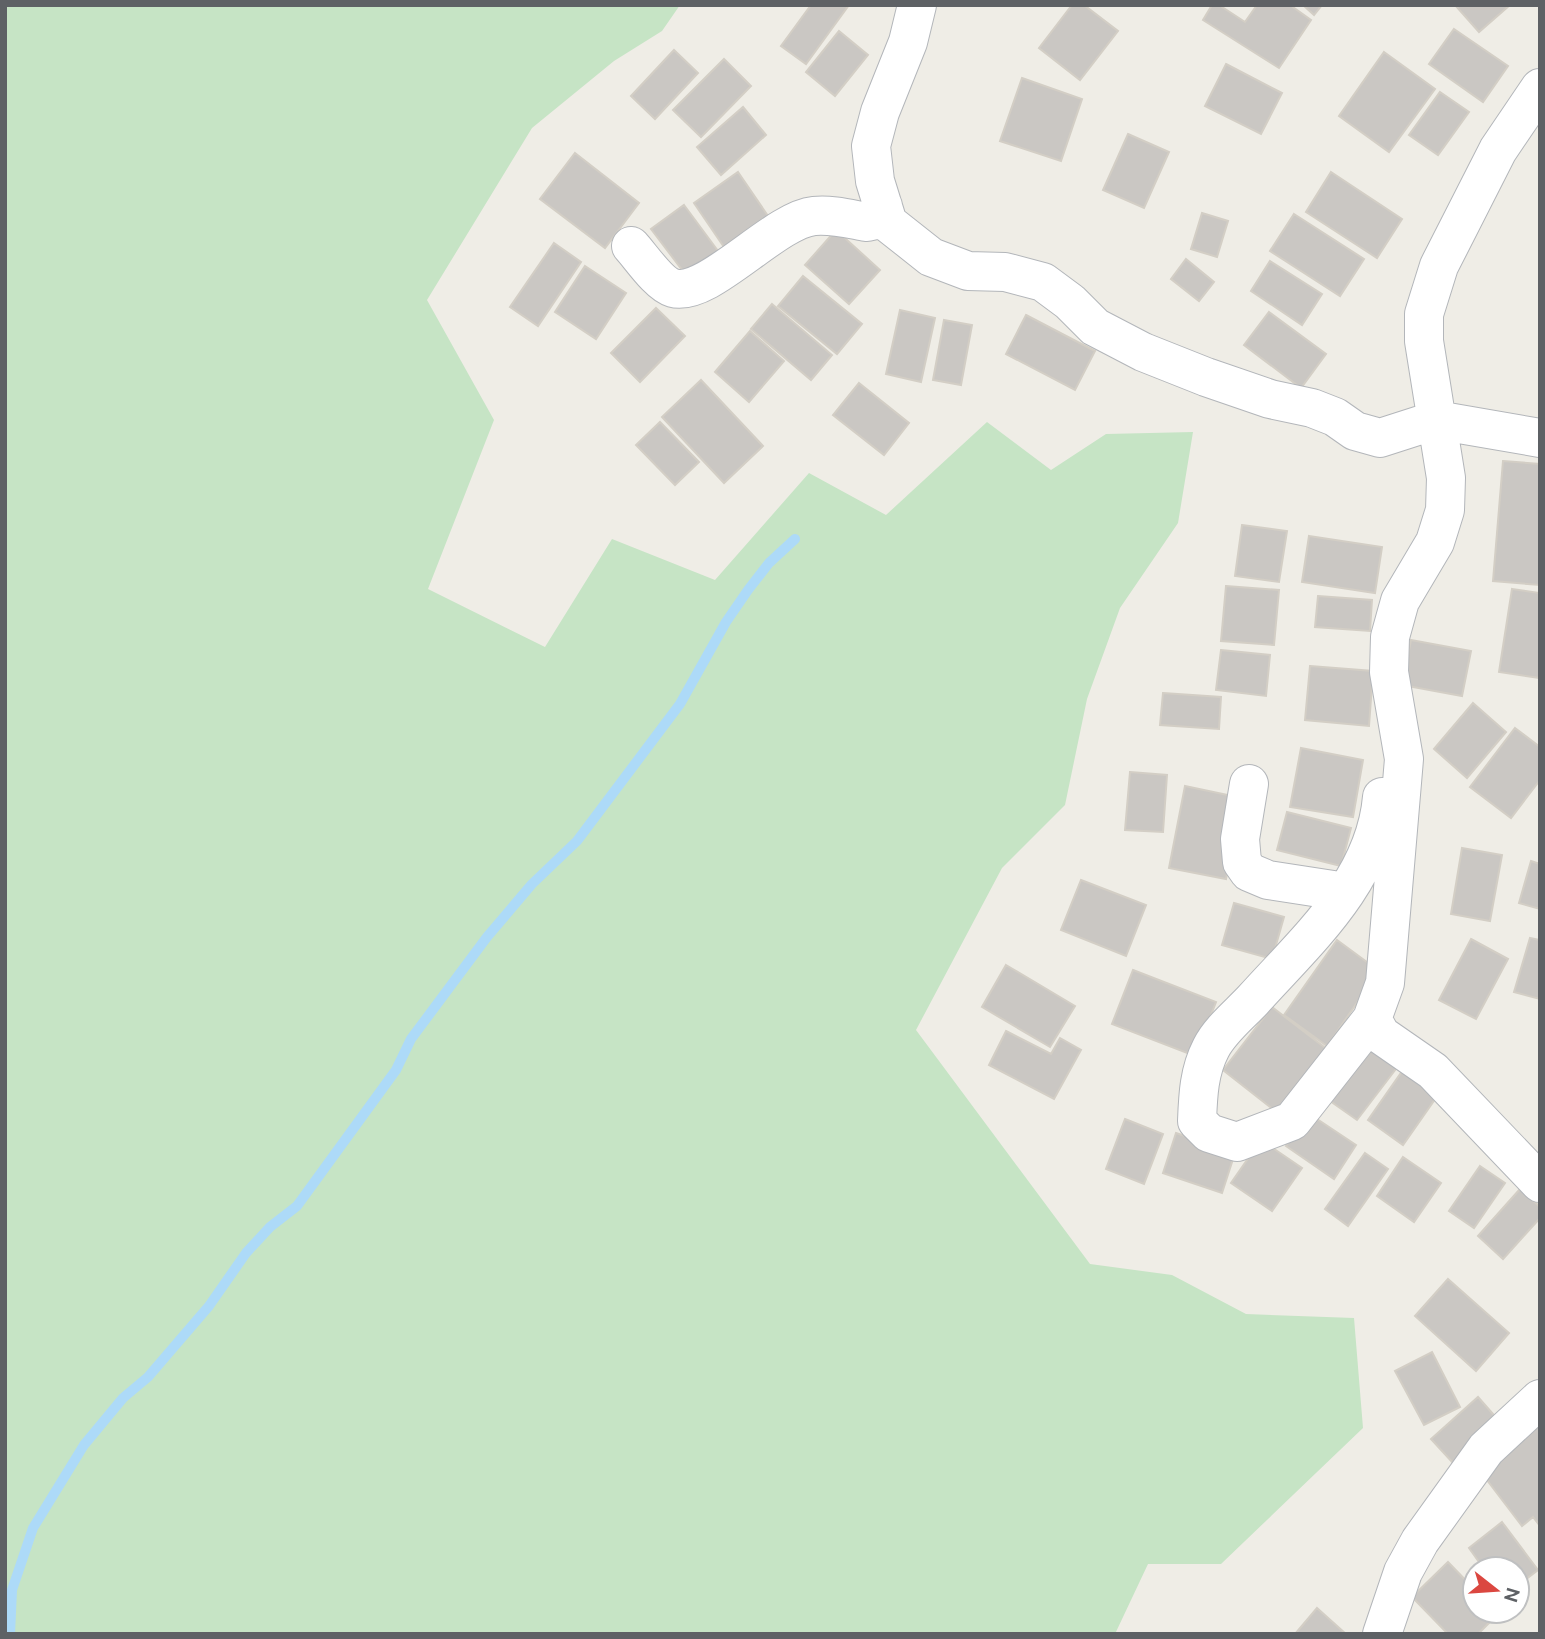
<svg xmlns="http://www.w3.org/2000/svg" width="1545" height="1639" viewBox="0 0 1545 1639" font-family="Ubuntu,sans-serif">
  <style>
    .green { fill: #c6e4c5 }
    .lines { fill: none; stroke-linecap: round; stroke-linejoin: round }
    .stream { stroke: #addaf8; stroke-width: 10 }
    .building { fill: #cac7c3; stroke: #d3cec5; stroke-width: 2 }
    .minor-casing { stroke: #b3b6ba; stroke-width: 40 }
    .minor { stroke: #fff; stroke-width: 38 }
  </style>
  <rect width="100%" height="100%" fill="#efede6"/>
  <path class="green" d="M5 5H680L662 31 614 61 532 128 427 300 494 420 428 589 545 647 612 539 715 580 809 473 886 515 987 422 1051 470 1106 434 1193 432 1178 523 1120 608 1087 699 1065 805 1002 868 916 1030 1090 1264 1172 1275 1246 1314 1354 1318 1363 1428 1221 1564H1148L1115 1634H5Z"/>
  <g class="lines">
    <path class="stream" d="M10 1634 12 1590 33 1528 84 1445 123 1398 148 1377 209 1306 246 1253 270 1227 297 1206 396 1070 411 1039 487 937 532 884 577 841 680 704 726 622 748 590 769 563 795 539"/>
  </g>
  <path class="building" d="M811 5H849L806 64 781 46Z
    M1072 5H1084L1118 31 1080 80 1039 48Z
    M1212 5H1219L1245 22 1257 5H1290L1311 20 1279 68 1203 20Z
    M1303 5H1322L1314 15Z
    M1455 5H1510L1479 32Z
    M1454 29 1508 66 1483 102 1429 64Z
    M839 31 868 55 835 96 806 72Z
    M674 50 698 73 655 119 631 96Z
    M1384 52 1435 89 1389 152 1339 116Z
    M724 59 751 86 701 137 673 110Z
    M1226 64 1282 93 1261 134 1205 106Z
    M1022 78 1082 99 1061 161 1000 141Z
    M1440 92 1469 112 1438 155 1409 135Z
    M743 107 766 135 721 175 697 147Z
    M1128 134 1169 152 1144 208 1103 190Z
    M575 153 639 203 605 248 540 199Z
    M738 172 768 216 724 247 694 203Z
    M1331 172 1402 219 1377 258 1306 212Z
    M684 205 721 255 689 279 651 229Z
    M1202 213 1228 221 1217 257 1191 249Z
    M1294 214 1364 259 1340 296 1270 251Z
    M836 230 880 270 849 304 805 265Z
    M554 243 581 262 538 326 510 307Z
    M1186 259 1214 282 1199 301 1171 279Z
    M1270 261 1322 294 1302 325 1251 291Z
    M585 266 626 293 596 339 555 312Z
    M803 276 862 324 837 354 778 306Z
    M772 304 832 355 811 380 751 329Z
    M656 308 685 336 640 382 611 353Z
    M900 310 935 318 921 382 886 374Z
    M1269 312 1326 354 1301 388 1244 345Z
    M1026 315 1095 351 1075 390 1006 354Z
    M944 320 972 325 961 385 933 380Z
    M750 331 784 361 749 402 715 372Z
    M701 380 763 446 724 483 662 417Z
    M859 383 909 423 884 455 833 415Z
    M660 422 699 462 675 485 636 445Z
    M1503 461 1540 464V585L1493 581Z
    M1242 525 1287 531 1279 582 1235 576Z
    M1309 536 1382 547 1375 593 1302 582Z
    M1226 586 1279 590 1274 645 1221 641Z
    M1512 589 1540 593V678L1499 672Z
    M1318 596 1372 600 1370 631 1315 627Z
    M1411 640 1471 651 1462 696 1402 685Z
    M1221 650 1270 655 1266 696 1216 690Z
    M1310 666 1373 671 1369 726 1305 720Z
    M1163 693 1221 697 1219 729 1160 725Z
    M1473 703 1506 732 1467 778 1434 749Z
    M1515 728 1540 747V780L1511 818 1470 787Z
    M1301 748 1363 760 1353 817 1290 807Z
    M1130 772 1167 775 1163 832 1125 830Z
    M1185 786 1242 798 1226 879 1169 868Z
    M1287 812 1351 828 1341 866 1277 850Z
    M1462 848 1502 855 1490 921 1451 914Z
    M1531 861 1540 864V909L1519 903Z
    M1081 880 1146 905 1126 956 1061 930Z
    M1234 903 1284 917 1272 959 1222 945Z
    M1530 938 1540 940V999L1514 992Z
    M1471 939 1508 959 1476 1019 1439 1000Z
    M1337 940 1379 971 1327 1046 1284 1015Z
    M1006 965 1075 1006 1050 1047 982 1007Z
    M1133 970 1216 1002 1195 1056 1112 1024Z
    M1272 1007 1328 1050 1279 1114 1223 1070Z
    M1006 1031 1051 1054 1060 1038 1081 1050 1054 1099 989 1065Z
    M1368 1035 1402 1061 1357 1120 1323 1096Z
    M1403 1070 1438 1095 1403 1145 1368 1120Z
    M1308 1113 1356 1145 1334 1179 1286 1146Z
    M1125 1119 1163 1134 1144 1184 1106 1169Z
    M1176 1133 1235 1153 1222 1193 1163 1173Z
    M1261 1140 1302 1168 1272 1211 1231 1183Z
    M1365 1153 1388 1169 1348 1226 1325 1209Z
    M1403 1157 1441 1183 1414 1222 1377 1196Z
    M1480 1166 1505 1183 1474 1228 1449 1211Z
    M1520 1189 1540 1207V1218L1503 1259 1478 1236Z
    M1448 1279 1509 1333 1476 1371 1415 1316Z
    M1432 1352 1460 1407 1424 1425 1395 1371Z
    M1478 1397 1500 1422 1454 1464 1431 1439Z
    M1540 1419V1526L1533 1517 1522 1526 1477 1467Z
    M1502 1522 1538 1570 1517 1586V1569H1484L1469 1548Z
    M1448 1562 1475 1590V1611H1496L1498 1614 1478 1634H1448L1412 1597Z
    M1317 1608 1346 1634H1295Z"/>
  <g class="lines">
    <defs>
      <path id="minor" d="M917 5 908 42 880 112 871 146 875 181 888 223 931 257 968 271 1005 272 1043 282 1070 302 1095 327 1143 352 1206 377 1270 399 1312 408 1335 417 1355 431 1380 438 1436 420 1540 438
        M1540 88 1498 150 1439 266 1424 314V341L1446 478 1445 510 1435 542 1400 601 1390 637 1389 672 1404 759 1385 983 1372 1019 1381 1035 1433 1071 1540 1183
        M631 246C641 257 659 284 673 288 708 298 774 220 814 216 831 214 850 219 867 222L876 220 883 206
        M1249 784 1240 839 1242 862 1249 872 1268 880 1346 892
        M1372 1019 1292 1121 1237 1142 1209 1133 1197 1121C1198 1095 1199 1071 1211 1048 1220 1030 1239 1015 1253 1000 1306 941 1375 881 1382 797
        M1382 1634 1403 1572 1420 1541 1486 1449 1540 1399"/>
    </defs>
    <use href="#minor" class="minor-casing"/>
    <use href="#minor" class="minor"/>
  </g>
  <rect width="1545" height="1639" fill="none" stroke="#5e6165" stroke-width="14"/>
  <g transform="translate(1496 1590) rotate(107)"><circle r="33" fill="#ffffff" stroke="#bfc0c1" stroke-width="2"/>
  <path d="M0-5L12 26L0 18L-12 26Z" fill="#db4740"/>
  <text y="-10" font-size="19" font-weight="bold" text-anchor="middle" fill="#5e6165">N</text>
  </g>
</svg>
